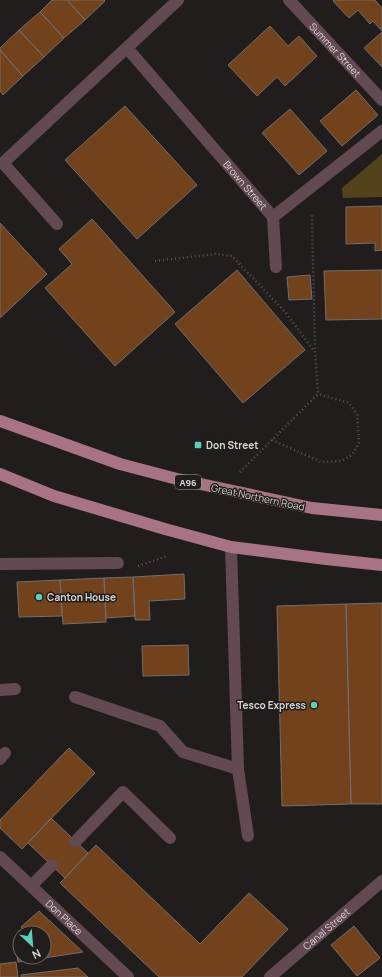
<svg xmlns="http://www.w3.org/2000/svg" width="382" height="977" viewBox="0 0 382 977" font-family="Manrope,sans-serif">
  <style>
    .green { fill: #53431c }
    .building { fill: #71421b; stroke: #736e6c }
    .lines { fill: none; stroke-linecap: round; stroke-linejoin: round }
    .path { stroke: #5a5655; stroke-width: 2.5; stroke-dasharray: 1 3; stroke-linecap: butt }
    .lane { stroke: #634952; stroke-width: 12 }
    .street { stroke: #634952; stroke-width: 12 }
    .primary { stroke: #a87385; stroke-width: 12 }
    .poi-dot { fill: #5eceb8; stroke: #211d1c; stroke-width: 1.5 }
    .labels { text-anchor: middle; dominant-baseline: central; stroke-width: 3; stroke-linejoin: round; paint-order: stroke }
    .shield { fill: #211d1c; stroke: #a19e9e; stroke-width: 1 }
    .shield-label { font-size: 9px; font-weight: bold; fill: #d8d5d5 }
    .street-label { font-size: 10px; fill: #d8d5d5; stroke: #211d1c }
    .poi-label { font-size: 10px; font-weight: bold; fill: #d8d5d5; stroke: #211d1c; text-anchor: start }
  </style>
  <rect width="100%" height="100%" fill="#211d1c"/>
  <path class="green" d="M382 154V197L343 198 342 188Z"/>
  <path class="building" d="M52 0H67L85 20 64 38 40 12Z
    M67 0H104L105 1 85 20Z
    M334 0H375L382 8V31L373 21 370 24 358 10 349 18 333 1Z
    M40 12 64 38 44 57 19 30Z
    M270 26 288 46 299 36 317 56 285 86 277 77 257 96 228 65Z
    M19 30 44 57 23 76 0 50V48Z
    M382 32V67L364 48Z
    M0 50 23 76 3 95 0 91Z
    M356 90 378 115 342 146 320 121Z
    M125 106 197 185 137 239 65 160Z
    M290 109 327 151 299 175 262 133Z
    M382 206V250L375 251V243L346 244V207Z
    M92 219 175 312 115 366 45 288 72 264 59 249Z
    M0 223 47 274 0 318Z
    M237 270 305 350 243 403 175 324Z
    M382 270V319L326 320 324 271Z
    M310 275 312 299 289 300 287 277Z
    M184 574 185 599 149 601 150 620H135L133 577Z
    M133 577 135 616 106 618 104 578Z
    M104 578 106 622 63 624 60 580Z
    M60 580 62 616 19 617 17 582Z
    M382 603V804H351L346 604Z
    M346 604 351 804 282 806 277 606Z
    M188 645 189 675 143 676 142 646Z
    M69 748 95 773 22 849 0 828V820Z
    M51 818 88 853 65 878 28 843Z
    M96 845 200 944 249 893 288 929 242 977H159L60 883Z
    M39 911 83 952 18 962 14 939 20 938V957H44V933H27L21 927Z
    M354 926 380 958 357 976 331 945Z
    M16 962 18 977H0V964Z
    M78 968 88 977H21V975Z"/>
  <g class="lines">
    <path class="path" d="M155 261 215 254 232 256 286 313 314 351
      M272 440 321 462 341 461 352 455 359 443 357 414 349 403 318 394
      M240 472 318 394 315 352 312 214
      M138 566 167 556"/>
    <path class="lane" d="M273 217 276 267
      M231 547 238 769 248 836
      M0 690 15 689
      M75 697 160 726 183 752 238 769
      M0 759 5 753
      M75 842 123 792 170 838
      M31 886 52 865"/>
    <g class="street">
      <path id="s1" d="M289 0 382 100"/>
      <path id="s2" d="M127 48 273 217 382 131"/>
      <path d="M57 224 3 163 178 0"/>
      <path d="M0 564 118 563"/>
      <path id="s3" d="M0 857 128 977"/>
      <path id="s4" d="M270 977 382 881"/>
    </g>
    <path class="primary" d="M0 421 120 464 177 479 312 508 382 515
      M0 474 54 496 165 529 231 547 326 559 382 565"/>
  </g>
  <g class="poi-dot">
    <rect x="194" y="441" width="8" height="8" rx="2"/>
    <circle cx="39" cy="597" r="4"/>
    <circle cx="314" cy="705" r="4"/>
  </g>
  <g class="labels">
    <rect class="shield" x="175" y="475" width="26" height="14" rx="3"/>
    <g class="shield-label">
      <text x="188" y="482">A96</text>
    </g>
    <g class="street-label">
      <text stroke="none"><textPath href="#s1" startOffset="68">Summer Street</textPath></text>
      <text stroke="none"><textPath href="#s2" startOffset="181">Brown Street</textPath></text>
      <text transform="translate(258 497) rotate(12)">Great Northern Road</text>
      <text stroke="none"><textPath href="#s3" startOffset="88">Don Place</textPath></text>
      <text stroke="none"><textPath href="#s4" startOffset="74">Canal Street</textPath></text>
    </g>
    <g class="poi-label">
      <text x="206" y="445">Don Street</text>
      <text x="47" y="597">Canton House</text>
      <text x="306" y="705" text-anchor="end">Tesco Express</text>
    </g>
  </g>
  <g transform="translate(32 945) rotate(154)"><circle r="19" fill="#211d1c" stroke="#6a6766"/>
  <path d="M0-3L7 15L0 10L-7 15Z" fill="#5eceb8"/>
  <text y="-6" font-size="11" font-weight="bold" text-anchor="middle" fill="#d8d5d5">N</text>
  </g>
</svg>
